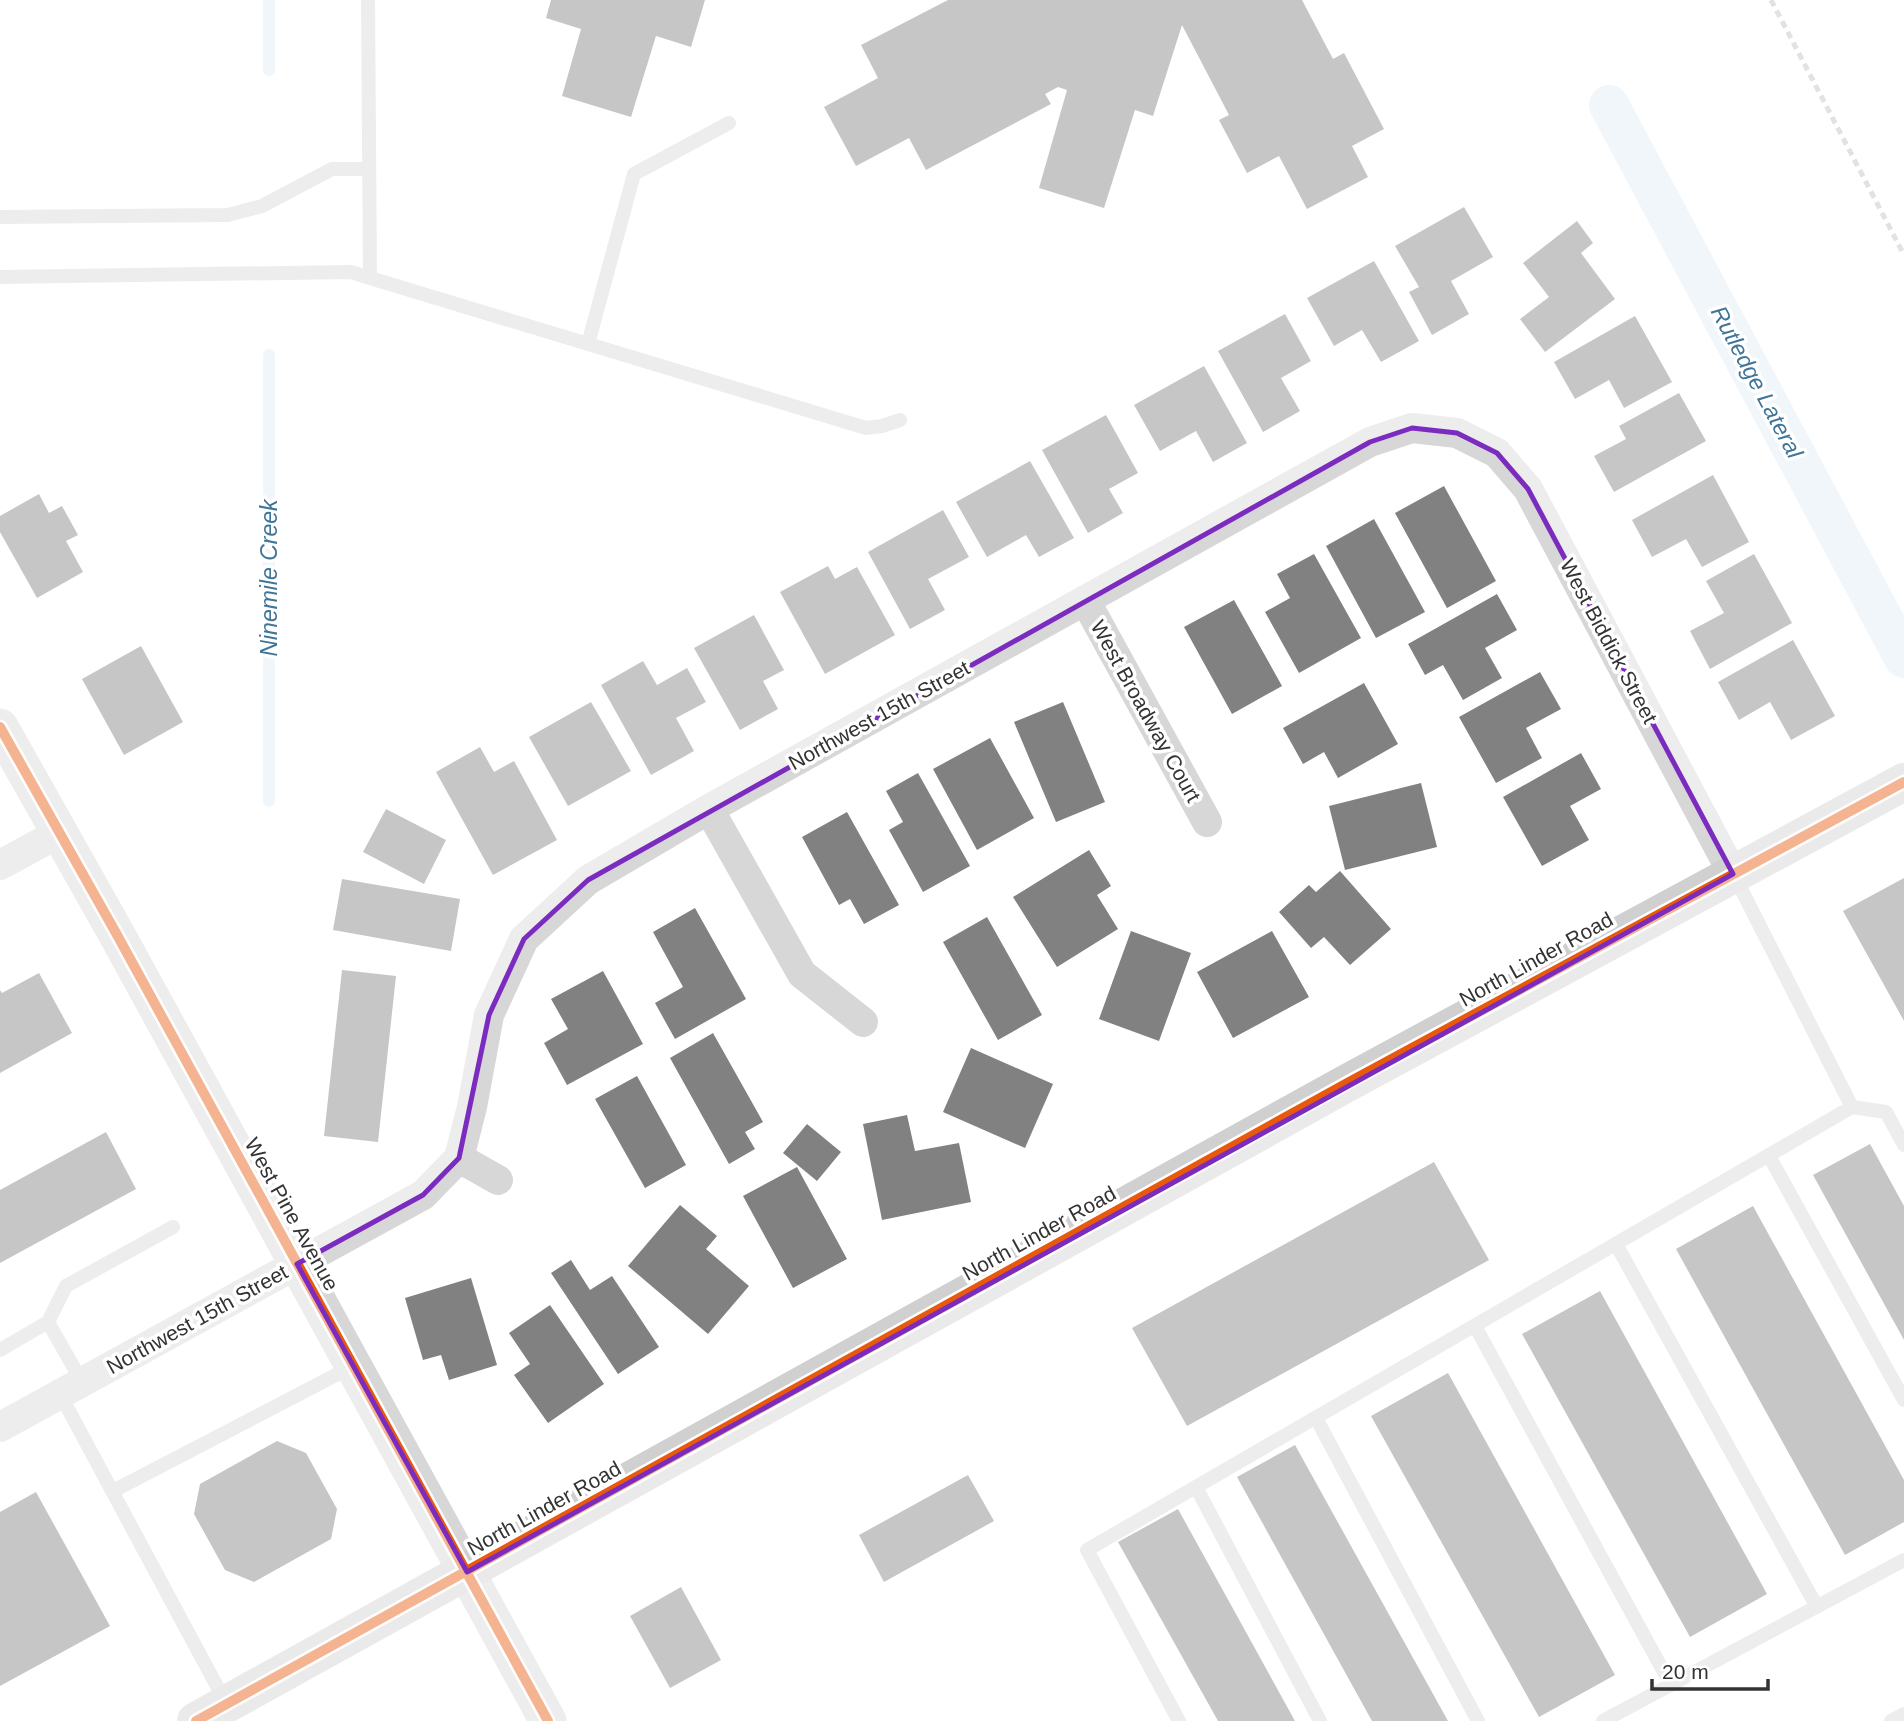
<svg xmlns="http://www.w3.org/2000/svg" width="1904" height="1721" viewBox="0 0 1904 1721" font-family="Helvetica,sans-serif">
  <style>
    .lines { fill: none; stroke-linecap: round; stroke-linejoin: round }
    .stream { stroke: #ddebf3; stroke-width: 12 }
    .canal { stroke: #ddebf3; stroke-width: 40 }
    .building { fill: #818181 }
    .service { stroke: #d7d7d7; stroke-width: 14 }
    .minor { stroke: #d7d7d7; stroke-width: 30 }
    .tertiary { stroke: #d7d7d7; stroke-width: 37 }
    .secondary { stroke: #d0d0d0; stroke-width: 38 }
    .rail { stroke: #bebebe; stroke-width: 5; stroke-dasharray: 7 5; stroke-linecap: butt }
    .cycleway-casing { stroke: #fff; stroke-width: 15 }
    .cycleway { stroke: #e8590c; stroke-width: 10 }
    .marked { fill: none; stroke: #7b2cbf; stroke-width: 5; stroke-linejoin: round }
    .labels { text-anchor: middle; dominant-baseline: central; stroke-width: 7; stroke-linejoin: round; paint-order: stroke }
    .street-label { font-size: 21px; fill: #333; stroke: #fff }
    .water-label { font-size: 23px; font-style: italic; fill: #3f7597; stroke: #fff }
  </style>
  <rect width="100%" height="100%" fill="#fff"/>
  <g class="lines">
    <path class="stream" d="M269 0V70
      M269 801V355"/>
    <path class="canal" d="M1609 105 1904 658"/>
  </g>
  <path class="building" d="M551 0H705L691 47 656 36 631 117 562 96 581 29 546 18Z
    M948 0H1302L1333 59 1344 53 1384 129 1352 146 1368 177 1307 209 1279 156 1247 173 1219 120 1229 115 1182 25 1153 116 1135 110 1104 208 1039 188 1067 90 1058 87 1045 94 1051 104 926 170 909 138 856 166 824 107 878 78 861 45Z
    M1464 207 1493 257 1451 281 1469 314 1432 335 1409 292 1419 287 1395 246Z
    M1577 221 1593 243 1581 253 1615 299 1545 352 1520 319 1549 297 1523 263Z
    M1374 261 1419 341 1381 362 1362 330 1334 346 1307 298Z
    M1285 314 1311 361 1281 378 1300 411 1263 432 1218 351Z
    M1635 316 1672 382 1624 408 1609 380 1575 399 1554 362Z
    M1204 366 1247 443 1213 462 1196 431 1160 451 1134 405Z
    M1679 393 1706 441 1614 492 1594 456 1626 439 1619 426Z
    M1106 415 1138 473 1109 489 1123 513 1088 533 1042 450Z
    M1030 461 1074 538 1039 557 1026 535 987 557 956 502Z
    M1713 475 1749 542 1702 567 1686 539 1652 557 1632 520Z
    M1444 486 1496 581 1447 608 1395 513Z
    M39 494 49 513 62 506 78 535 66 541 83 572 37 598 0 532V516Z
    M943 510 969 557 928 579 945 610 910 629 868 552Z
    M1374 519 1425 612 1376 638 1326 546Z
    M1314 554 1361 638 1299 673 1265 612 1290 598 1277 574Z
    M1754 554 1792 623 1710 669 1690 631 1724 613 1706 581Z
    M828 566 835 579 857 567 895 635 825 674 780 592Z
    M1497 594 1517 630 1485 648 1502 678 1463 700 1443 665 1425 675 1408 644Z
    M1234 600 1282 686 1232 714 1184 627Z
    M754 615 784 670 763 681 778 709 740 730 694 648Z
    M1793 640 1835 716 1791 740 1770 702 1739 720 1718 682Z
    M141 646 183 722 124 755 82 679Z
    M643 661 657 685 687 668 706 702 676 718 694 751 651 775 601 685Z
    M1540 672 1561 709 1526 728 1542 758 1496 783 1459 717Z
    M1364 683 1398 744 1338 778 1324 752 1303 764 1283 728Z
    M591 702 631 771 568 806 529 737Z
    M1063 702 1105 802 1056 822 1014 722Z
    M990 738 1034 818 977 850 933 769Z
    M480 747 494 772 514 761 557 840 493 875 436 772Z
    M1581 753 1601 789 1570 806 1589 840 1542 866 1503 797Z
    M918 773 970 866 923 892 889 830 903 822 886 791Z
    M1421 783 1437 847 1345 870 1329 806Z
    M386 809 446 840 424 884 363 852Z
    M847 812 899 905 864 924 850 899 839 905 802 837Z
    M1089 850 1111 886 1097 895 1118 929 1057 967 1013 897Z
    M1340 871 1391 929 1350 965 1324 937 1311 948 1279 912 1309 885 1316 892Z
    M1904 878V1021L1843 911Z
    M342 879 460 899 451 951 333 930Z
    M695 908 746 999 675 1039 655 1003 683 987 653 932Z
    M987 917 1042 1015 998 1040 943 942Z
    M1131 931 1191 953 1159 1041 1099 1019Z
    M1272 931 1309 997 1233 1038 1197 972Z
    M342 970 396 976 378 1142 324 1136Z
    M603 971 643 1044 567 1085 544 1043 568 1029 551 999Z
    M39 973 72 1033 0 1073V990L2 993Z
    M713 1033 763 1122 745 1132 755 1149 729 1164 670 1058Z
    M971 1048 1053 1084 1025 1148 943 1112Z
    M637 1076 686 1165 645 1188 595 1099Z
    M907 1115 915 1151 959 1143 971 1202 882 1220 863 1124Z
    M807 1124 841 1152 817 1181 783 1153Z
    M106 1132 136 1189 0 1263V1190Z
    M1870 1144 1904 1206V1340L1813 1175Z
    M1434 1162 1489 1260 1187 1426 1132 1328Z
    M797 1167 847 1259 793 1288 743 1196Z
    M680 1205 717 1236 706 1249 749 1286 708 1334 628 1266Z
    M1753 1206 1904 1480V1522L1845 1555 1676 1249Z
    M571 1260 590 1290 612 1276 659 1347 618 1374 551 1273Z
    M471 1278 497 1365 449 1380 441 1355 423 1360 405 1298Z
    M1600 1291 1767 1594 1690 1637 1522 1334Z
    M550 1305 604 1384 548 1423 514 1375 530 1364 509 1333Z
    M1448 1373 1615 1675 1539 1717 1371 1416Z
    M277 1441 306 1453 337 1509 331 1539 254 1582 225 1570 194 1514 200 1484Z
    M1295 1445 1448 1721H1372L1237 1477Z
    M968 1475 994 1521 884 1582 859 1535Z
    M36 1492 110 1626 0 1686V1512Z
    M1178 1509 1295 1721H1218L1118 1542Z
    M681 1587 721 1660 670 1688 630 1616Z"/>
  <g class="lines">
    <path class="service" d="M368 0 370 278 866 428 882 426 900 420
      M0 217 228 215 262 206 332 169H369
      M0 277 351 272 370 278
      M588 344 634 174 729 123
      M1852 1107 1886 1112 1904 1145
      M1769 1156 1904 1400
      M1616 1244 1817 1607
      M48 1322 66 1286 173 1227
      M1475 1326 1671 1685
      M0 1350 48 1322 82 1382
      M60 1394 226 1703
      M1316 1418 1478 1721
      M1196 1487 1320 1721
      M113 1491 353 1366
      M1179 1721 1087 1550 1852 1107 1734 875
      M1603 1721 1904 1560
      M1891 1721 1904 1714"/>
    <path class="minor" d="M1085 600 1207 822
      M709 809 802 974 863 1022
      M0 865 59 833
      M459 1158 498 1180
      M0 1427 423 1195 459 1158 472 1107 489 1015 524 939 588 880 709 809 1370 442 1412 428 1457 433 1497 453 1528 489 1733 874"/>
    <path class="tertiary" d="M0 727 116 933 548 1721"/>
    <path class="secondary" d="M196 1721 1349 1082 1904 782"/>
    <path class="rail" d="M1771 0 1904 255"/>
    <defs>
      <path id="cycleway" d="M0 727 116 933 548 1721
        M196 1721 1349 1082 1904 782"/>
    </defs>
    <use href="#cycleway" class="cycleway-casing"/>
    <use href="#cycleway" class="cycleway"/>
  </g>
  <path d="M0 0H1904V1721H0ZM1412 428 1457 433 1497 453 1528 489 1733 874 467 1572 297 1264 423 1195 459 1158 489 1015 524 939 588 880 1370 442Z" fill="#fff" fill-opacity=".55" fill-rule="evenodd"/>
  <path class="marked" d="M1412 428 1457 433 1497 453 1528 489 1733 874 467 1572 297 1264 423 1195 459 1158 489 1015 524 939 588 880 1370 442Z"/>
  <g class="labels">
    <g class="street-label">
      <text transform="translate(1609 641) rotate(62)">West Biddick Street</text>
      <text transform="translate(1146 711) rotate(61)">West Broadway Court</text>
      <text transform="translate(879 715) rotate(-29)">Northwest 15th Street</text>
      <text transform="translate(1536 959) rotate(-29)">North Linder Road</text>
      <text transform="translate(292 1214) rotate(61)">West Pine Avenue</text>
      <text transform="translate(1039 1233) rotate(-29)">North Linder Road</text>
      <text transform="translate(197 1319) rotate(-29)">Northwest 15th Street</text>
      <text transform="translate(544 1508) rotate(-29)">North Linder Road</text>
    </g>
    <g class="water-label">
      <text transform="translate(1757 382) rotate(62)">Rutledge Lateral</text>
      <text transform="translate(269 578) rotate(-90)">Ninemile Creek</text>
    </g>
  </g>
  <path d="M1652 1679v10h116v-10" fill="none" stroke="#333333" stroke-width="3.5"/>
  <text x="1662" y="1679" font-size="21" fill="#333333" stroke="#ffffff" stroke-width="5" paint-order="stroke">20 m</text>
</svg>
